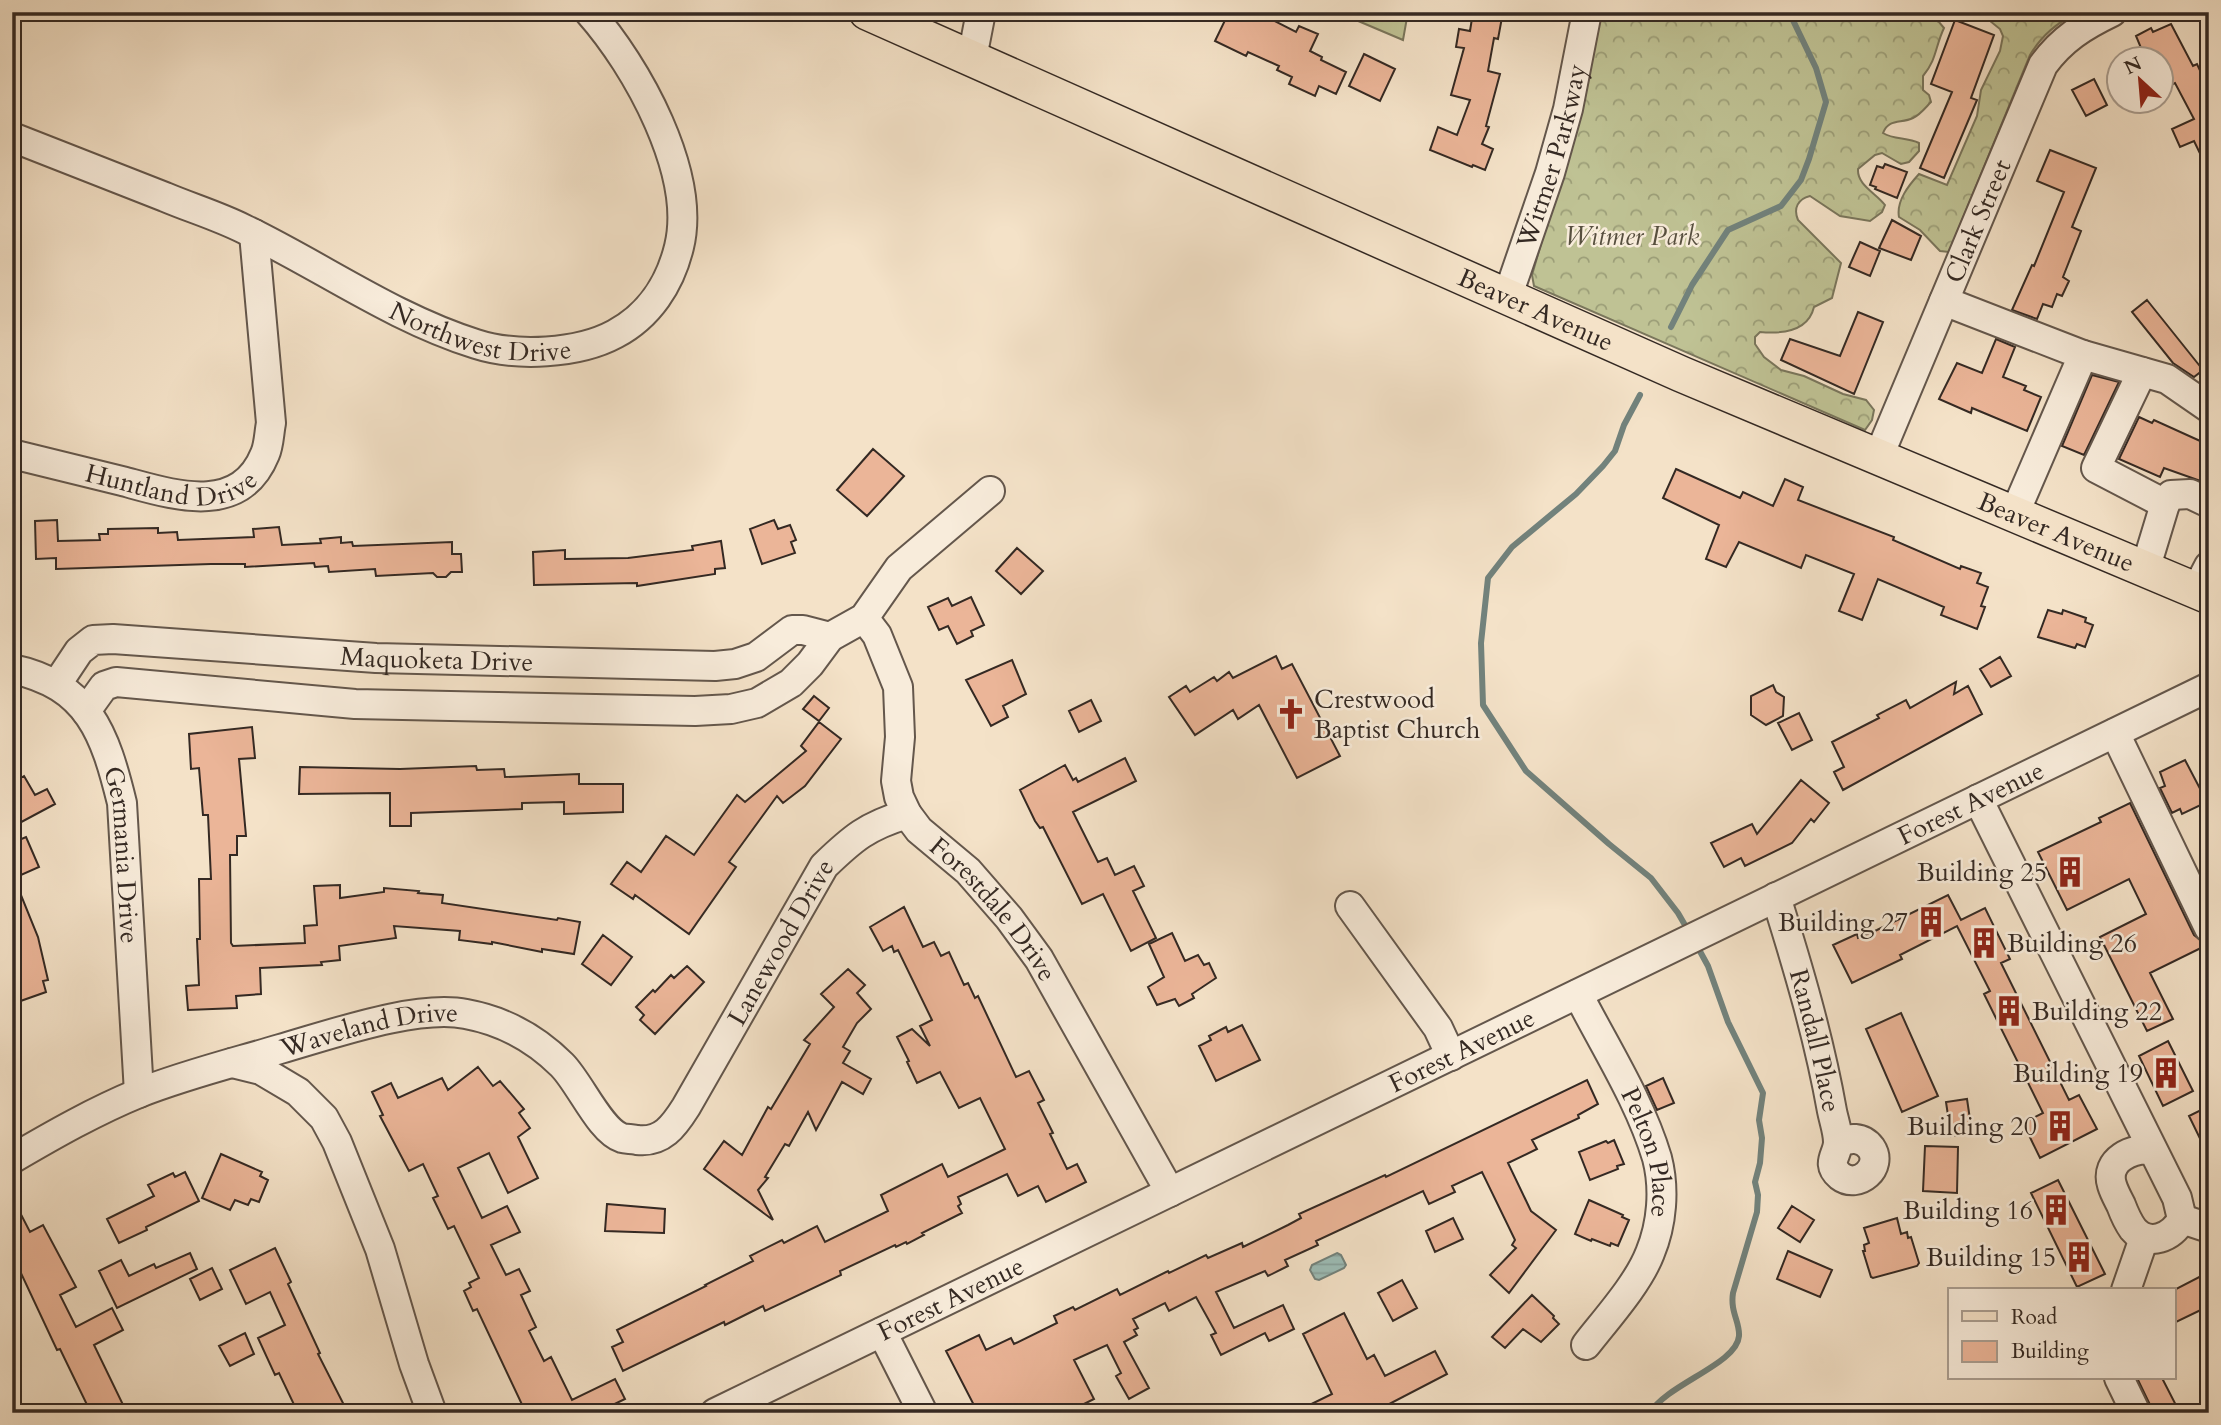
<svg xmlns="http://www.w3.org/2000/svg" width="2221" height="1425" viewBox="0 0 2221 1425" font-family="Cardo,serif">
  <style>
    .green { fill: #bfc294; stroke: #7a765c; stroke-width: 2 }
    .forest { fill: url(#forest-crowns); stroke: #7a765c; stroke-width: 2 }
    .water { fill: url(#water-rules); stroke: #72827c; stroke-width: 2 }
    .lines { fill: none; stroke-linecap: round; stroke-linejoin: round }
    .stream { stroke: #72827c; stroke-width: 6 }
    .building { fill: #ebb598; stroke: #342923; stroke-width: 2 }
    .minor-casing { stroke: #64574c; stroke-width: 32 }
    .major-casing { stroke: #342923; stroke-width: 38 }
    .minor { stroke: #f8ecdb; stroke-width: 28 }
    .major { stroke: #f4e2c8; stroke-width: 35 }
    .labels { text-anchor: middle; dominant-baseline: central; stroke-width: 5; stroke-linejoin: round; paint-order: stroke }
    .street-label { font-size: 26px; fill: #342923; stroke: #f8ecdb }
    .park-label { font-size: 26px; font-style: italic; fill: #574f3f; stroke: #f8ecdb }
    .poi-label { font-size: 26px; fill: #342923; stroke: #f8ecdb; text-anchor: end }
  </style>
  <defs>
    <pattern id="forest-crowns" width="20" height="18" patternUnits="userSpaceOnUse" patternTransform="scale(1.75)"><rect width="20" height="18" fill="#bfc294"/><path d="M2 6a3 3 0 1 1 6 0M12 15a3 3 0 1 1 6 0" fill="none" stroke="#9c9e78"/></pattern>
    <pattern id="water-rules" width="6" height="5" patternUnits="userSpaceOnUse" patternTransform="scale(1.75)"><rect width="6" height="5" fill="#9cbdb7"/><path d="M0 2.5h6" fill="none" stroke="#87a29d"/></pattern>
  </defs>
  <rect width="100%" height="100%" fill="#f4e2c8"/>
  <filter id="stains"><feTurbulence type="fractalNoise" baseFrequency=".00286" numOctaves="4"/><feColorMatrix values="0 0 0 0 .2 0 0 0 0 .09 0 0 0 0 .02 0 0 0 .5 -.17"/></filter>
  <radialGradient id="worn" r=".72"><stop offset=".6" stop-color="#630" stop-opacity="0"/><stop offset="1" stop-color="#630" stop-opacity=".3"/></radialGradient>
  <path class="green" d="M1337 12H1408L1403 40Z"/>
  <path class="forest" d="M1597 12H1920L1939 22 1944 28C1935 47 1937 59 1923 76V90L1929 95 1931 102C1926 107 1920 115 1913 118 1901 124 1889 118 1883 133 1894 140 1907 137 1919 143V151L1909 162 1901 164 1882 153 1875 155 1858 169C1857 185 1876 193 1885 205L1882 212 1870 221 1840 216 1810 196C1798 199 1793 208 1798 220L1841 263 1832 298 1814 307C1808 332 1782 334 1760 332L1755 337V344L1764 357 1781 370 1804 376 1843 394 1866 400 1874 410 1872 420 1865 430 1534 286 1532 275 1579 113Z
    M1979 12H2078C2057 23 2042 35 2030 55L1949 252 1940 251 1920 230 1899 217C1896 201 1909 185 1919 174L1947 185 1977 116 1981 90 2000 51 2003 36 2000 29Z"/>
  <path class="water" d="M1337 1253 1341 1255 1346 1265 1344 1268 1319 1280 1315 1279 1310 1270 1312 1265Z"/>
  <g class="lines">
    <path class="stream" d="M1671 327 1692 285 1728 230 1781 206 1801 180 1809 159 1826 102 1816 68 1789 12
      M1640 395 1624 425 1615 451 1603 466 1576 494 1512 547 1488 578 1481 643 1483 705 1526 771 1609 844 1651 878 1678 913 1689 932
      M1650 1413C1667 1384 1737 1364 1739 1336 1740 1322 1730 1312 1733 1293L1757 1212 1758 1195 1755 1182 1760 1163 1762 1138 1759 1120 1763 1093 1728 1022 1708 966 1696 944"/>
  </g>
  <path class="building" d="M1229 12H1257L1296 32 1299 26 1318 34 1310 51 1322 57 1321 60 1346 72 1336 94 1319 86 1315 96 1289 84 1292 77 1277 70 1279 66 1248 52 1246 56 1215 41Z
    M1473 12H1503L1498 39 1494 38 1488 71 1500 74 1486 126 1489 127 1482 144 1493 149 1485 170 1473 165 1472 167 1430 150 1438 127 1457 135 1470 100 1451 95 1464 48 1456 47 1459 29 1470 31Z
    M1955 20 1994 35 1971 98 1977 100 1944 178 1920 168 1952 92 1931 84Z
    M2171 24 2193 66 2197 64 2203 77 2209 74V172L2194 141 2180 147 2172 129 2194 119 2175 83 2161 90V60H2146L2136 36 2151 28 2153 32Z
    M1364 54 1395 69 1380 101 1349 86Z
    M2094 79 2107 105 2086 116 2072 90Z
    M2050 150 2096 168 2072 227 2081 231 2063 277 2069 281 2062 296 2057 294 2052 307 2043 304 2037 319 2012 310 2032 265 2034 266 2064 192 2037 181Z
    M1885 164 1907 172 1897 198 1875 189 1876 187 1870 185 1877 166 1883 168Z
    M1892 220 1921 236 1911 260 1879 248Z
    M1860 242 1880 251 1870 276 1849 267Z
    M2147 300 2203 370 2194 377 2173 363 2132 312Z
    M1858 312 1883 322 1854 394 1781 360 1790 339 1840 356Z
    M1996 339 2015 347 2003 377 2026 386 2024 390 2041 397 2027 431 1972 408 1971 413 1939 399 1957 363 1982 373Z
    M2092 375 2119 382 2084 455 2062 446Z
    M2139 417 2152 423 2154 420 2209 445V484L2164 468 2160 477 2119 459Z
    M873 449 904 476 867 516 837 490Z
    M1676 469 1740 498 1743 492 1773 506 1785 479 1803 487 1798 500 1894 537 1893 540 1960 569 1961 566 1981 573 1977 583 1988 587 1981 606 1985 607 1977 629 1941 615 1944 607 1878 579 1862 620 1839 611 1854 574 1806 555 1801 568 1739 542 1726 567 1706 559 1719 525 1663 498Z
    M57 520 58 541 100 540 99 534H108V529L158 528V533L177 532 178 540 254 537 253 529 279 527 282 545 321 543 320 539 341 537V543L352 542 353 546 452 542V554H461L462 572H451L446 577H437L433 573 376 576 375 569 329 572 328 566 315 567 314 563 245 567V564H211L56 569V558L36 559 35 521Z
    M774 520 778 529 790 525 796 540 791 542 795 553 762 564 750 529Z
    M721 541 725 568 715 569V574L637 586V583L534 585 533 552 565 550V559L628 558 693 550 692 546Z
    M1017 548 1043 571 1021 594 996 571Z
    M971 597 984 625 971 631 973 636 957 644 948 626 939 630 928 607 948 598 952 606Z
    M2048 610 2062 614 2063 610 2086 618 2085 622 2093 625 2085 647 2077 644 2075 648 2038 637Z
    M1276 656 1282 669 1292 664 1340 756 1297 778 1259 705 1238 719 1233 710 1195 735 1169 697 1186 686 1190 692 1214 677 1217 681 1229 672 1233 678Z
    M2000 657 2011 676 1991 687 1980 669Z
    M1012 660 1026 694 1003 706 1008 717 991 726 966 680Z
    M1956 682 1954 694 1968 686 1982 714 1843 790 1834 772 1844 767 1832 742 1879 718 1877 715 1906 700 1910 708Z
    M1773 685 1776 692 1784 697 1783 716 1766 725 1751 715V696Z
    M814 696 829 708 819 721 803 709Z
    M1091 700 1101 721 1079 732 1069 711Z
    M1799 713 1812 740 1792 750 1778 723Z
    M819 722 841 739 805 786 783 803 777 796 729 862 736 867 689 934 635 895 633 899 611 884 627 862 641 872 666 836 694 855 737 795 745 802 806 751 801 746Z
    M252 727 255 758 239 759 246 836H237V855H230L231 943 233 946 305 943 304 926 317 925 314 886 340 885V898L384 892V888L419 891 418 893 443 895 442 903 557 920 558 918 580 922 574 954 542 949V952L492 942V944L459 940 460 931 394 926 396 938 339 946 340 960 321 962 322 965 260 968 261 994 236 996 237 1008 188 1010 186 986 199 985 197 939H200L199 879H211L208 815H203L199 768 191 769 189 734Z
    M1125 758 1136 781 1073 812 1098 862 1107 858 1115 875 1134 866 1144 886 1133 891 1156 938 1131 951 1103 894 1082 904 1043 827 1040 828 1035 821 1020 790 1065 765 1073 780 1076 778 1078 782Z
    M2185 760 2207 802 2182 814 2180 809 2172 813 2160 788 2165 786 2160 772Z
    M476 766 477 770 504 769 505 777 579 774V784H623V812L564 814V802L522 803V809L411 813V826H390V793L299 794 300 767 400 769Z
    M24 776 35 795 47 789 55 804 12 827V783Z
    M1801 780 1829 803 1814 822 1811 819 1792 843 1745 866 1741 858 1724 867 1711 843 1752 824 1757 834Z
    M2130 803 2194 935 2207 945 2150 973 2173 1019 2147 1031 2100 937 2146 914 2129 879 2067 910 2038 852 2101 822 2099 818Z
    M26 837 39 867 14 878 38 937 48 980 43 981 46 992 12 1004V982L19 980 12 958V843Z
    M1948 895 1961 920 1985 908 2010 959 2001 963 2069 1100 2079 1095 2097 1129 2040 1158 2023 1123 2043 1113 1984 994 1990 991 1957 926 1900 955 1902 959 1852 983 1833 945 1857 934 1858 938 1877 930Z
    M904 907 923 947 934 942 941 956 949 952 964 985 968 983 975 998 978 996 1016 1077 1029 1071 1044 1100 1038 1103 1053 1133 1050 1134 1067 1169 1077 1164 1086 1182 1046 1202 1038 1186 1018 1196 1007 1174 958 1197 961 1204 958 1206 962 1213 922 1233 924 1235 907 1244 906 1242 896 1247 895 1245 840 1271 841 1275 765 1311 763 1306 725 1325 724 1322 623 1371 612 1347 623 1342 617 1330 706 1286 705 1285 753 1261 750 1256 782 1240 784 1243 817 1226 825 1242 888 1211 881 1195 942 1164 948 1177 1005 1149 980 1098 959 1108 940 1072 917 1083 907 1062 909 1061 897 1037 912 1029 930 1046 920 1026 932 1020 898 950 894 952 892 946 883 951 870 927Z
    M1172 933 1185 961 1198 955 1204 965 1209 963 1216 978 1192 994 1194 998 1179 1006 1175 999 1157 1005 1148 987 1164 977 1149 944Z
    M603 935 632 957 611 985 582 964Z
    M687 966 704 982 655 1034 640 1020 644 1015 636 1007 653 990 655 992 671 975 674 978Z
    M848 969 865 985 857 993 871 1009 857 1023 843 1047 850 1051 843 1063 871 1079 863 1094 842 1082 816 1130 808 1112 789 1146 785 1144 765 1177 768 1178 758 1190 773 1220 704 1169 724 1141 742 1155 768 1107 771 1109 810 1044 804 1040 834 1007 821 994Z
    M1901 1013 1938 1096 1902 1112 1866 1029Z
    M1242 1025 1260 1060 1216 1081 1199 1046 1211 1040 1209 1036 1226 1027 1228 1032Z
    M2168 1041 2193 1091 2163 1106 2139 1056Z
    M478 1067 493 1086 500 1081 524 1109 519 1113 530 1128 518 1137 538 1178 508 1193 489 1153 458 1168 482 1218 507 1206 520 1232 491 1245 506 1275 519 1269 530 1291 521 1295 536 1327 529 1331 544 1361 551 1357 572 1400 615 1379 625 1399 596 1413H526L477 1309 473 1311 464 1291 471 1287 469 1283 479 1278 454 1226 448 1229 433 1198 438 1196 423 1164 409 1171 380 1116 383 1115 372 1092 391 1083 398 1098 442 1078 448 1090Z
    M1663 1078 1674 1103 1657 1110 1646 1086Z
    M1587 1080 1598 1104 1578 1115 1579 1118 1532 1140 1537 1149 1508 1163 1531 1211 1556 1230 1509 1293 1490 1275 1516 1248 1512 1245 1515 1240 1482 1172 1452 1186 1455 1192 1429 1204 1423 1191 1316 1241 1318 1245 1285 1260 1288 1266 1268 1276 1265 1271 1216 1292 1234 1328 1283 1305 1294 1329 1269 1341 1265 1333 1221 1355 1211 1335 1216 1333 1196 1297 1169 1311 1165 1303 1133 1319 1138 1328 1134 1330 1137 1335 1124 1342 1149 1388 1129 1399 1116 1376 1121 1373 1107 1345 1074 1360 1094 1399 1066 1413H978L946 1351 979 1335 986 1350 1011 1338 1014 1344 1057 1323 1054 1316 1073 1307 1075 1310 1117 1289 1120 1295 1168 1271 1169 1273 1206 1255 1208 1258 1242 1243 1243 1247 1288 1225 1301 1218 1299 1214 1385 1175 1386 1177Z
    M1967 1099 1972 1133 1951 1136 1946 1102Z
    M2209 1106V1157L2189 1116Z
    M1614 1140 1624 1164 1617 1166 1618 1169 1590 1180 1579 1152 1606 1141 1608 1143Z
    M1925 1146 1958 1147 1957 1193 1923 1191Z
    M221 1154 262 1172 260 1176 268 1180 259 1202 251 1199 248 1205 235 1200 230 1210 202 1198Z
    M185 1172 199 1201 146 1227 147 1230 119 1243 107 1219 154 1196 148 1185 173 1173 175 1177Z
    M2058 1180 2105 1274 2077 1287 2031 1193Z
    M12 1197 30 1232 43 1225 76 1287 60 1295 76 1327 112 1308 123 1330 94 1345 127 1413H91L60 1349 57 1350 12 1254Z
    M1589 1200 1623 1215 1622 1217 1629 1220 1618 1246 1611 1243 1610 1246 1592 1239 1591 1241 1575 1234Z
    M607 1204 665 1209 664 1233 605 1231Z
    M1792 1206 1814 1220 1800 1242 1778 1228Z
    M1453 1218 1463 1239 1435 1252 1426 1231Z
    M1897 1218 1901 1234 1907 1232 1908 1238 1911 1237 1919 1263 1917 1266 1873 1278 1871 1277 1863 1251H1865L1864 1245 1869 1243 1864 1228Z
    M275 1248 291 1282 288 1284 320 1353 318 1354 345 1407 332 1413H298L279 1373 275 1375 258 1338 285 1325 270 1292 246 1304 230 1270Z
    M1788 1251 1832 1270 1820 1297 1777 1279Z
    M190 1253 197 1269 117 1308 99 1271 121 1260 129 1276 154 1264 156 1268Z
    M212 1268 222 1289 200 1300 190 1279Z
    M2209 1272V1306L2174 1323V1290Z
    M1402 1280 1417 1308 1393 1321 1378 1293Z
    M1532 1295 1554 1316 1553 1318 1559 1324 1541 1342 1523 1329 1505 1348 1492 1337Z
    M1344 1313 1367 1359 1374 1355 1385 1376 1435 1351 1447 1374 1372 1413H1293L1332 1394 1303 1334Z
    M245 1333 254 1354 230 1366 219 1346Z
    M2137 1378H2162L2180 1413H2154Z"/>
  <g class="lines">
    <defs>
      <g id="minor">
        <path d="M972 58 981 12"/>
        <path id="s1" d="M12 137C63 157 114 177 165 197 191 208 218 216 244 229 321 266 393 318 476 344 516 357 578 354 615 334 649 316 670 284 679 247 697 174 637 66 589 12"/>
        <path id="s2" d="M1507 298 1550 173 1568 109 1587 12"/>
        <path d="M1944 301 2083 355 2014 515"/>
        <path d="M2083 355 2167 379 2209 408"/>
        <path d="M2142 372 2096 468 2165 504"/>
        <path id="s3" d="M12 454C49 463 86 472 122 481 171 494 239 518 265 454 269 445 269 433 271 423L254 234"/>
        <path id="s4" d="M1878 458 2043 65C2062 39 2083 26 2112 12"/>
        <path d="M2145 570 2165 504 2171 495 2190 494 2209 503"/>
        <path d="M2196 591 2209 566"/>
        <path id="s5" d="M864 618 877 635 898 687 900 737 896 781 899 797 907 814 919 830 968 871 1009 918 1039 959 1170 1192"/>
        <path id="s6" d="M12 669C89 685 105 734 122 803L139 1093"/>
        <path id="s7" d="M57 684 79 651 93 640 113 639 376 658 715 666 735 664 756 657 792 630H803L830 637"/>
        <path d="M86 711 104 686 116 682 355 704 695 711 731 709 757 703 791 683 810 664 830 637 864 618 899 568 990 491"/>
        <path d="M2115 733 2209 928"/>
        <path d="M1978 799 2177 1198 2182 1219C2172 1237 2149 1248 2133 1229 2128 1222 2124 1213 2121 1205 2118 1199 2114 1192 2112 1185 2104 1160 2133 1147 2153 1150"/>
        <path id="s8" d="M1776 897C1798 967 1819 1038 1832 1111 1834 1121 1838 1132 1838 1142 1838 1155 1825 1163 1840 1176 1858 1190 1884 1167 1871 1148 1863 1137 1848 1136 1838 1145"/>
        <path d="M1350 906 1438 1028 1451 1056"/>
        <path id="s9" d="M1578 994C1605 1047 1640 1101 1657 1158 1665 1189 1662 1224 1650 1253 1638 1284 1607 1318 1586 1345"/>
        <path d="M232 1063 261 1070 298 1092 324 1118 337 1142 380 1249 414 1364 432 1413"/>
        <path id="s10" d="M12 1159C53 1135 95 1111 139 1093 184 1075 233 1063 280 1049 330 1035 416 1004 466 1014 504 1021 535 1038 562 1065 580 1083 600 1131 622 1138 626 1139 633 1139 637 1140 662 1143 674 1126 686 1107L824 866C853 838 867 826 907 814"/>
        <path d="M2182 1219 2209 1228"/>
        <path d="M2126 1290 2144 1238"/>
        <path d="M882 1332 923 1413"/>
        <path d="M2119 1378 2136 1413"/>
        <path id="s11" d="M715 1413 2209 687"/>
      </g>
      <g id="major">
        <path id="s12" d="M867 12 1681 374 2209 596"/>
      </g>
    </defs>
    <use href="#minor" class="minor-casing"/>
    <use href="#major" class="major-casing"/>
    <use href="#minor" class="minor"/>
    <use href="#major" class="major"/>
  </g>
  <defs>
    <symbol id="church-bare" viewBox="-9 -9 18 18"><path d="M-1.2-6h2.4v3.5h3.3v2.4h-3.3V6h-2.4V-.1h-3.3v-2.4h3.3Z" fill="#8f2418" stroke="#f8ecdb" stroke-width="2.5" paint-order="stroke"/></symbol>
    <symbol id="building-bare" viewBox="-9 -9 18 18"><path d="M-4-6H4V6H1V3H-1V6H-4ZM-2.5-4.3h1.7v1.8h-1.7ZM.8-4.3h1.7v1.8H.8ZM-2.5-1h1.7V.8h-1.7ZM.8-1h1.7V.8H.8Z" fill="#8f2418" stroke="#f8ecdb" stroke-width="2.5" paint-order="stroke"/></symbol>
  </defs>
  <g fill-rule="evenodd">
    <use href="#church-bare" x="1269" y="692" width="44" height="44"/>
    <use href="#building-bare" x="2048" y="850" width="44" height="44"/>
    <use href="#building-bare" x="1909" y="900" width="44" height="44"/>
    <use href="#building-bare" x="1962" y="921" width="44" height="44"/>
    <use href="#building-bare" x="1987" y="989" width="44" height="44"/>
    <use href="#building-bare" x="2144" y="1051" width="44" height="44"/>
    <use href="#building-bare" x="2038" y="1104" width="44" height="44"/>
    <use href="#building-bare" x="2034" y="1188" width="44" height="44"/>
    <use href="#building-bare" x="2057" y="1235" width="44" height="44"/>
  </g>
  <g class="labels">
    <g class="street-label">
      <text stroke="none"><textPath href="#s2" startOffset="149">Witmer Parkway</textPath></text>
      <text stroke="none"><textPath href="#s4" startOffset="257">Clark Street</textPath></text>
      <text stroke="none"><textPath href="#s12" startOffset="732">Beaver Avenue</textPath></text>
      <text stroke="none"><textPath href="#s1" startOffset="511">Northwest Drive</textPath></text>
      <text stroke="none"><textPath href="#s3" startOffset="164">Huntland Drive</textPath></text>
      <text stroke="none"><textPath href="#s12" startOffset="1298">Beaver Avenue</textPath></text>
      <text stroke="none"><textPath href="#s7" startOffset="402">Maquoketa Drive</textPath></text>
      <text stroke="none"><textPath href="#s11" startOffset="1396">Forest Avenue</textPath></text>
      <text stroke="none"><textPath href="#s6" startOffset="238">Germania Drive</textPath></text>
      <text stroke="none"><textPath href="#s5" startOffset="336">Forestdale Drive</textPath></text>
      <text stroke="none"><textPath href="#s10" startOffset="956">Lanewood Drive</textPath></text>
      <text stroke="none"><textPath href="#s10" startOffset="383">Waveland Drive</textPath></text>
      <text stroke="none"><textPath href="#s8" startOffset="149">Randall Place</textPath></text>
      <text stroke="none"><textPath href="#s11" startOffset="830">Forest Avenue</textPath></text>
      <text stroke="none"><textPath href="#s9" startOffset="175">Pelton Place</textPath></text>
      <text stroke="none"><textPath href="#s11" startOffset="262">Forest Avenue</textPath></text>
    </g>
    <g class="park-label">
      <text x="1632" y="236">Witmer Park</text>
    </g>
    <g class="poi-label">
      <text x="1314" y="699" text-anchor="start">Crestwood<tspan x="1314" dy="30">Baptist Church</tspan></text>
      <text x="2047" y="872">Building 25</text>
      <text x="1908" y="922">Building 27</text>
      <text x="2007" y="943" text-anchor="start">Building 26</text>
      <text x="2032" y="1011" text-anchor="start">Building 22</text>
      <text x="2143" y="1073">Building 19</text>
      <text x="2037" y="1126">Building 20</text>
      <text x="2033" y="1210">Building 16</text>
      <text x="2056" y="1257">Building 15</text>
    </g>
  </g>
  <rect width="2221" height="1425" fill="none" stroke="#f4e2c8" stroke-width="42"/>
  <rect x="14" y="14" width="2193" height="1397" fill="none" stroke="#342923" stroke-width="3.5"/>
  <rect x="21" y="21" width="2179" height="1383" fill="none" stroke="#342923" stroke-width="2"/>
  <rect x="1948" y="1288" width="228" height="91" fill="#f8ecdb" stroke="#aa9e91" stroke-width="2"/>
  <rect x="1962" y="1311" width="35" height="10" fill="#f4e2c8" stroke="#aa9e91" stroke-width="2"/>
  <text x="2011" y="1324" font-size="21" fill="#342923">Road</text>
  <rect x="1962" y="1341" width="35" height="21" fill="#ebb598" stroke="#aa9e91" stroke-width="2"/>
  <text x="2011" y="1358" font-size="21" fill="#342923">Building</text>
  <g transform="translate(2140 80) rotate(334)"><circle r="33" fill="#f8ecdb" stroke="#aa9e91" stroke-width="2"/>
  <path d="M0-5L12 26L0 18L-12 26Z" fill="#8f2418"/>
  <text y="-10" font-size="19" font-weight="bold" text-anchor="middle" fill="#342923">N</text>
  </g>
  <rect width="100%" height="100%" filter="url(#stains)"/>
  <rect width="100%" height="100%" fill="url(#worn)"/>
</svg>
